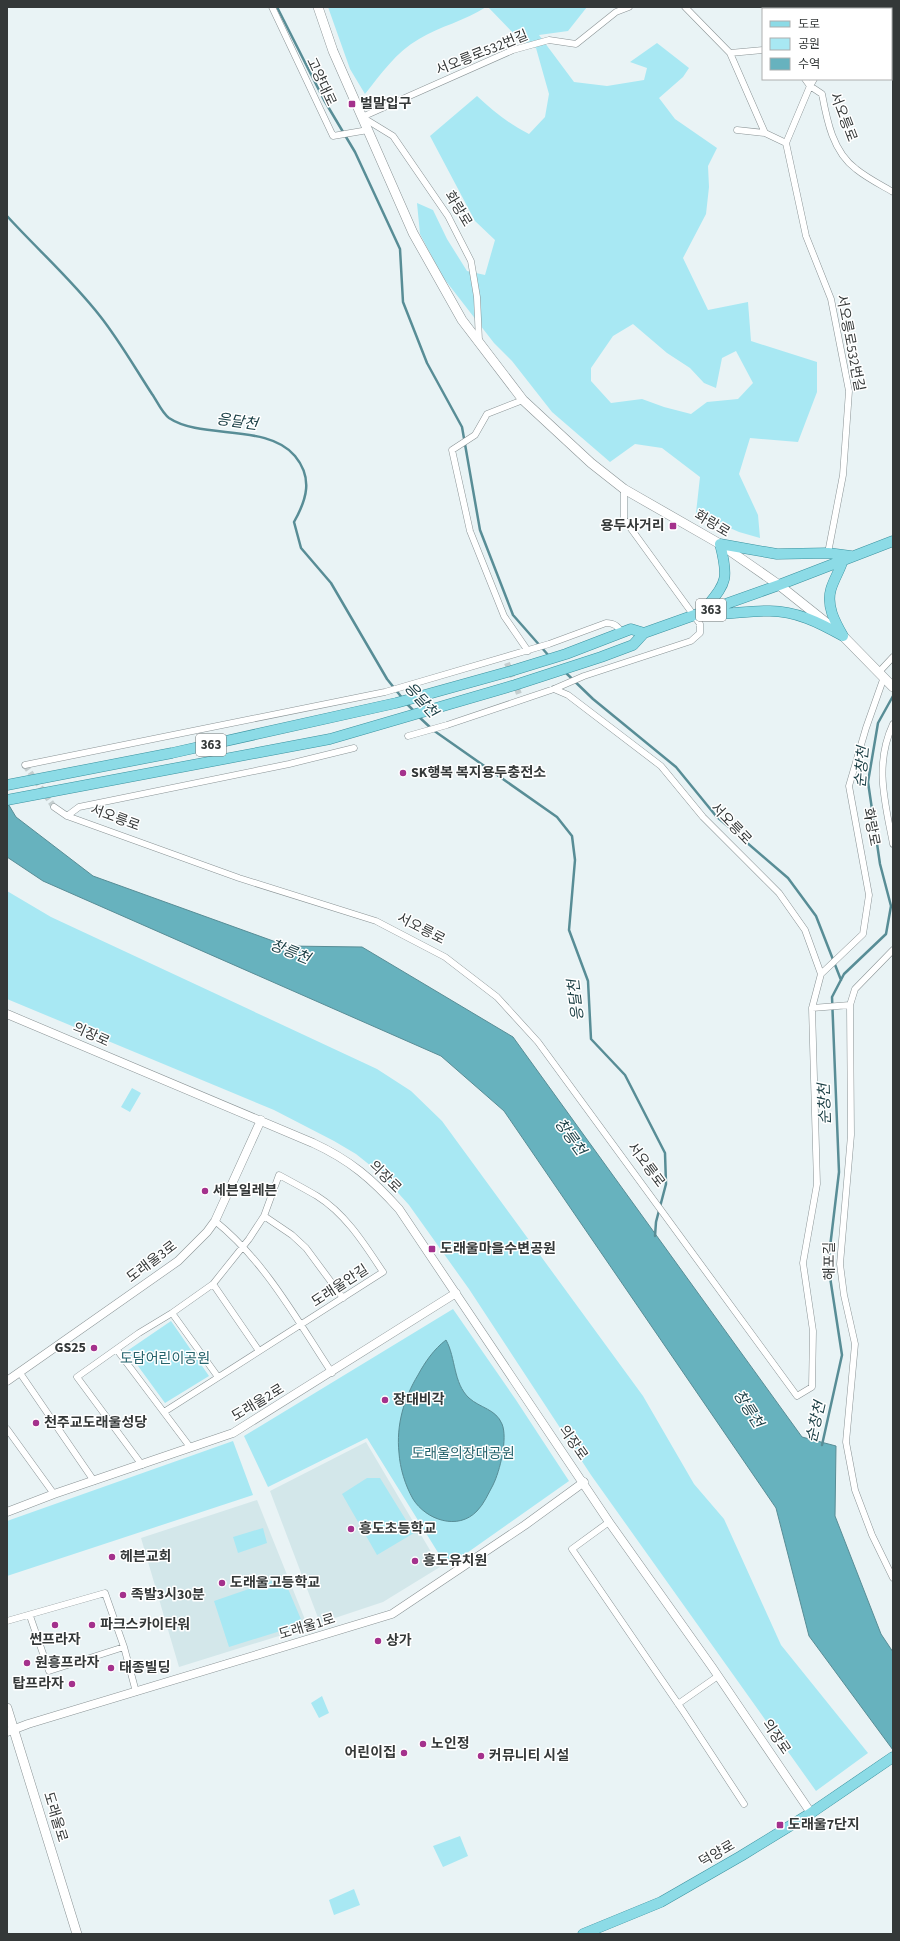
<svg xmlns="http://www.w3.org/2000/svg" width="900" height="1941" viewBox="0 0 900 1941" font-family="'Source Sans 3','Noto Sans KR',sans-serif">
  <style>
    .built { fill: #d3e7ea }
    .green { fill: #a8e8f3; fill-rule: evenodd }
    .water { fill: #67b2be; stroke: #588d96 }
    .lines { fill: none; stroke-linecap: round; stroke-linejoin: round }
    .stream { stroke: #588d96; stroke-width: 2.5 }
    .minor-tunnel { stroke: #c5cecf; stroke-width: 6; stroke-dasharray: 6 3; stroke-linecap: butt }
    .minor-casing { stroke: #8a9395; stroke-width: 7 }
    .tertiary-casing { stroke: #8a9395; stroke-width: 9 }
    .secondary-casing { stroke: #8a9395; stroke-width: 10 }
    .primary-casing { stroke: #3b929f; stroke-width: 11 }
    .minor { stroke: #fff; stroke-width: 6 }
    .tertiary { stroke: #fff; stroke-width: 8 }
    .secondary { stroke: #fff; stroke-width: 9 }
    .primary { stroke: #8cdbe6; stroke-width: 10 }
    .poi-dot { fill: #a4318c; stroke: #fff; stroke-width: 1.5 }
    .labels { text-anchor: middle; dominant-baseline: central; stroke-width: 3; stroke-linejoin: round; paint-order: stroke }
    .shield { fill: #fff; stroke: #717474; stroke-width: 1 }
    .shield-label { font-size: 13px; font-weight: bold; fill: #343838 }
    .street-label { font-size: 14px; fill: #343838; stroke: #fff }
    .poi-label { font-size: 14px; font-weight: bold; fill: #343838; stroke: #fff; text-anchor: start }
    .park-label { font-size: 14px; fill: #24626b; stroke: #fff }
    .water-label { font-size: 15px; font-style: italic; fill: #1d4147; stroke: #fff }
  </style>
  <rect width="100%" height="100%" fill="#e9f3f5"/>
  <path class="built" d="M366 1442 440 1567 383 1602 320 1623 270 1491Z
    M257 1500 308 1627 179 1667 141 1538Z"/>
  <path class="green" d="M328 7H486C465 21 440 26 419 39 396 52 381 74 365 94L350 69Z
    M488 7H587L568 31 539 35 574 82 607 86 644 80 647 68 630 62 657 43 689 68 683 77 659 98 675 119 717 148 708 166 709 187 706 214 683 258 708 310 748 302 751 341 817 362V392L798 442 750 438 739 474 758 515 760 538 739 532 696 513 700 477 662 448 635 444 610 462 552 412 512 361 494 343 442 276 420 234 417 203 433 210 447 239 467 271 485 275 495 240 475 221 430 136 477 96C493 111 509 124 529 134L545 117 549 94 536 48 519 39ZM633 324 667 353 690 368 704 383 716 388 722 358 736 351 753 383 738 399 707 402 691 414 664 407 642 399 611 403 591 381V368L613 336Z
    M7 891 51 917 377 1069 411 1091 442 1121 643 1396 694 1484 724 1519 781 1645 868 1753 816 1791 591 1475 469 1289 409 1205 381 1174 356 1154 334 1141 274 1110 7 999Z
    M132 1088 141 1093 130 1112 121 1107Z
    M453 1309 516 1400 569 1481 447 1567 367 1438 268 1487 244 1436Z
    M171 1321 209 1376 165 1403 127 1351Z
    M233 1441 253 1495 7 1576V1521Z
    M367 1478H380L414 1533 377 1555 342 1494Z
    M263 1528 267 1543 238 1553 233 1537Z
    M283 1577 303 1624 229 1647 214 1601Z
    M322 1696 329 1713 319 1718 311 1703Z
    M460 1836 468 1856 443 1867 433 1846Z
    M354 1889 360 1905 334 1915 329 1900Z"/>
  <path class="water" d="M7 802 16 817 93 876 287 946 362 947 513 1037 802 1437 836 1446 835 1516 881 1634 893 1652V1750L809 1636 776 1508 504 1111 441 1056 43 881 7 857Z
    M446 1340C456 1358 453 1383 469 1398 480 1408 496 1409 502 1424 508 1438 500 1471 493 1485 488 1494 484 1504 477 1511 458 1531 426 1520 413 1499 405 1485 400 1468 399 1453 396 1425 404 1398 418 1375 425 1362 434 1349 446 1340Z"/>
  <g class="lines">
    <path class="stream" d="M277 7 324 100 355 152 400 249 403 302 427 363 462 427 480 530 513 615 549 656
      M7 216C37 249 72 280 100 316 119 340 135 368 152 394 157 401 162 413 169 418 202 440 268 423 295 456 313 478 307 499 294 522L301 548 331 583 387 679 403 699
      M565 672 593 699 676 767 716 816 788 878 816 916 841 980
      M406 703 415 712
      M418 716 433 730 557 817 572 836 575 860 569 930 588 981 591 1039 625 1075 665 1153 666 1184 656 1222 655 1236
      M822 1445 842 1355 828 1264 839 1172 832 997 844 974 886 934 891 906 880 864 868 782 878 723 893 696"/>
    <path class="minor-tunnel" d="M507 663 519 694
      M25 765 54 807"/>
    <defs>
      <path id="minor" d="M272 7 333 136 368 130
        M685 7 730 53 765 133 786 143 806 236 831 299 849 391 843 475 828 553
        M849 9V7
        M730 53 763 50
        M814 79 810 86 822 94C827 121 833 152 856 169 867 178 881 185 893 192
        M362 117 513 50 549 40 576 44 616 12 629 7
        M362 117 393 136 448 216 471 261 477 297 479 341
        M737 130 765 133
        M786 143 810 86 805 79
        M523 400 487 414 475 435 452 450 470 531 504 616 528 651
        M879 672 893 657
        M554 689 568 695 661 766 703 817 779 893 805 930 821 974
        M893 724C874 765 885 802 893 844
        M408 736 447 725 554 689 584 676 691 641 700 633V624L624 519V489
        M25 765 385 692 549 644 606 623C614 623 618 626 622 633
        M54 807 67 816 239 878 376 921 445 957 497 997 538 1042 797 1396 812 1387 813 1331 803 1263 817 1184 812 1008 821 974 863 934 869 895 849 786 866 728 884 677
        M67 816 79 807 289 764 354 748
        M893 950 855 989 850 1005 851 1135 840 1264 844 1295 855 1344 846 1442 855 1490 872 1535 893 1578
        M812 1008 850 1005
        M264 1216 292 1235 306 1248 343 1298
        M215 1221C265 1261 297 1320 332 1373
        M213 1284 259 1351
        M172 1313 218 1377
        M117 1350 190 1447
        M20 1373 94 1481
        M7 1429 54 1494
        M142 1465 77 1377 139 1333 172 1313 213 1284 249 1239 264 1216 279 1175C292 1182 305 1189 317 1196 346 1214 365 1245 383 1272L164 1412
        M609 1522 572 1549 683 1711 744 1804
        M30 1616 49 1671 124 1647
        M7 1621 105 1593 124 1647 136 1692
        M678 1704 718 1676"/>
      <path id="tertiary" d="M7 1014 313 1143C350 1160 372 1179 399 1209L609 1522 712 1667 811 1813
        M7 1381 178 1261 207 1232 215 1221 261 1120
        M7 1512 54 1494 233 1433 456 1293
        M7 1732 28 1724 392 1614 525 1525 584 1482"/>
      <path id="secondary" d="M318 7 333 51 413 233 462 320 523 400 591 463 624 489 720 544 779 585 843 636 893 687
        M7 1708 77 1934"/>
      <path id="primary" d="M843 560C840 570 834 579 831 589 826 606 835 622 843 636
        M702 613C725 583 730 583 720 544L777 554 828 553 851 556
        M705 614C726 615 746 611 767 611 795 610 820 623 843 636
        M7 785 172 753 396 703 511 671 566 654 631 629 644 633
        M7 800 330 739 515 685 601 657 633 645 644 633 779 585 893 541
        M583 1934 661 1902 741 1856 811 1813 893 1757"/>
    </defs>
    <use href="#minor" class="minor-casing"/>
    <use href="#tertiary" class="tertiary-casing"/>
    <use href="#secondary" class="secondary-casing"/>
    <use href="#primary" class="primary-casing"/>
    <use href="#minor" class="minor"/>
    <use href="#tertiary" class="tertiary"/>
    <use href="#secondary" class="secondary"/>
    <use href="#primary" class="primary"/>
  </g>
  <g class="poi-dot">
    <rect x="348" y="100" width="8" height="8" rx="2"/>
    <rect x="669" y="522" width="8" height="8" rx="2"/>
    <circle cx="403" cy="773" r="4"/>
    <circle cx="205" cy="1191" r="4"/>
    <rect x="428" y="1245" width="8" height="8" rx="2"/>
    <circle cx="94" cy="1348" r="4"/>
    <circle cx="385" cy="1400" r="4"/>
    <circle cx="36" cy="1423" r="4"/>
    <circle cx="351" cy="1529" r="4"/>
    <circle cx="112" cy="1557" r="4"/>
    <circle cx="415" cy="1561" r="4"/>
    <circle cx="222" cy="1583" r="4"/>
    <circle cx="123" cy="1595" r="4"/>
    <circle cx="55" cy="1625" r="4"/>
    <circle cx="92" cy="1625" r="4"/>
    <circle cx="378" cy="1641" r="4"/>
    <circle cx="27" cy="1663" r="4"/>
    <circle cx="111" cy="1668" r="4"/>
    <circle cx="72" cy="1684" r="4"/>
    <circle cx="423" cy="1744" r="4"/>
    <circle cx="404" cy="1753" r="4"/>
    <circle cx="481" cy="1756" r="4"/>
    <rect x="776" y="1821" width="8" height="8" rx="2"/>
  </g>
  <g class="labels">
    <g class="shield">
      <rect x="696" y="599" width="30" height="22" rx="3"/>
      <rect x="196" y="734" width="30" height="22" rx="3"/>
    </g>
    <g class="shield-label">
      <text x="711" y="610">363</text>
      <text x="211" y="745">363</text>
    </g>
    <g class="street-label">
      <text transform="translate(482 53) rotate(-22)">서오릉로532번길</text>
      <text transform="translate(321 82) rotate(65)">고양대로</text>
      <text transform="translate(843 117) rotate(69)">서오릉로</text>
      <text transform="translate(458 209) rotate(59)">화랑로</text>
      <text transform="translate(850 343) rotate(79)">서오릉로532번길</text>
      <text transform="translate(712 524) rotate(31)">화랑로</text>
      <text transform="translate(115 818) rotate(20)">서오릉로</text>
      <text transform="translate(731 824) rotate(46)">서오릉로</text>
      <text transform="translate(871 827) rotate(79)">화랑로</text>
      <text transform="translate(421 929) rotate(27)">서오릉로</text>
      <text transform="translate(91 1035) rotate(24)">의장로</text>
      <text transform="translate(646 1165) rotate(53)">서오릉로</text>
      <text transform="translate(385 1177) rotate(45)">의장로</text>
      <text transform="translate(830 1261) rotate(-90)">해포길</text>
      <text transform="translate(152 1262) rotate(-37)">도래울3로</text>
      <text transform="translate(340 1286) rotate(-33)">도래울안길</text>
      <text transform="translate(258 1403) rotate(-31)">도래울2로</text>
      <text transform="translate(573 1443) rotate(55)">의장로</text>
      <text transform="translate(307 1627) rotate(-17)">도래울1로</text>
      <text transform="translate(776 1737) rotate(56)">의장로</text>
      <text transform="translate(55 1817) rotate(73)">도래울로</text>
      <text transform="translate(717 1854) rotate(-30)">덕양로</text>
    </g>
    <g class="poi-label">
      <text x="360" y="104">벌말입구</text>
      <text x="665" y="526" text-anchor="end">용두사거리</text>
      <text x="411" y="773">SK행복 복지용두충전소</text>
      <text x="213" y="1191">세븐일레븐</text>
      <text x="440" y="1249">도래울마을수변공원</text>
      <text x="86" y="1348" text-anchor="end">GS25</text>
      <text x="393" y="1400">장대비각</text>
      <text x="44" y="1423">천주교도래울성당</text>
      <text x="359" y="1529">흥도초등학교</text>
      <text x="120" y="1557">헤븐교회</text>
      <text x="423" y="1561">흥도유치원</text>
      <text x="230" y="1583">도래울고등학교</text>
      <text x="131" y="1595">족발3시30분</text>
      <text x="100" y="1625">파크스카이타워</text>
      <text x="55" y="1640" text-anchor="middle">썬프라자</text>
      <text x="386" y="1641">상가</text>
      <text x="35" y="1663">원흥프라자</text>
      <text x="119" y="1668">태종빌딩</text>
      <text x="64" y="1684" text-anchor="end">탑프라자</text>
      <text x="431" y="1744">노인정</text>
      <text x="396" y="1753" text-anchor="end">어린이집</text>
      <text x="489" y="1756">커뮤니티 시설</text>
      <text x="788" y="1825">도래울7단지</text>
    </g>
    <g class="park-label">
      <text x="165" y="1359">도담어린이공원</text>
      <text x="463" y="1454">도래울의장대공원</text>
    </g>
    <g class="water-label">
      <text transform="translate(237 422) rotate(8)">응달천</text>
      <text transform="translate(421 700) rotate(48)">응달천</text>
      <text transform="translate(862 767) rotate(-85)">순창천</text>
      <text transform="translate(290 952) rotate(22)">창릉천</text>
      <text transform="translate(576 1000) rotate(-97)">응달천</text>
      <text transform="translate(825 1104) rotate(-92)">순창천</text>
      <text transform="translate(570 1137) rotate(54)">창릉천</text>
      <text transform="translate(748 1409) rotate(57)">창릉천</text>
      <text transform="translate(816 1422) rotate(-77)">순창천</text>
    </g>
  </g>
  <rect width="900" height="1941" fill="none" stroke="#343838" stroke-width="16"/>
  <rect x="762" y="8" width="130" height="72" fill="#ffffff" stroke="#aeafaf"/>
  <rect x="770" y="21" width="20" height="6" fill="#8cdbe6" stroke="#aeafaf"/>
  <text x="798" y="28" font-size="12" fill="#343838">도로</text>
  <rect x="770" y="38" width="20" height="12" fill="#a8e8f3" stroke="#aeafaf"/>
  <text x="798" y="48" font-size="12" fill="#343838">공원</text>
  <rect x="770" y="58" width="20" height="12" fill="#67b2be" stroke="#aeafaf"/>
  <text x="798" y="68" font-size="12" fill="#343838">수역</text>
</svg>
